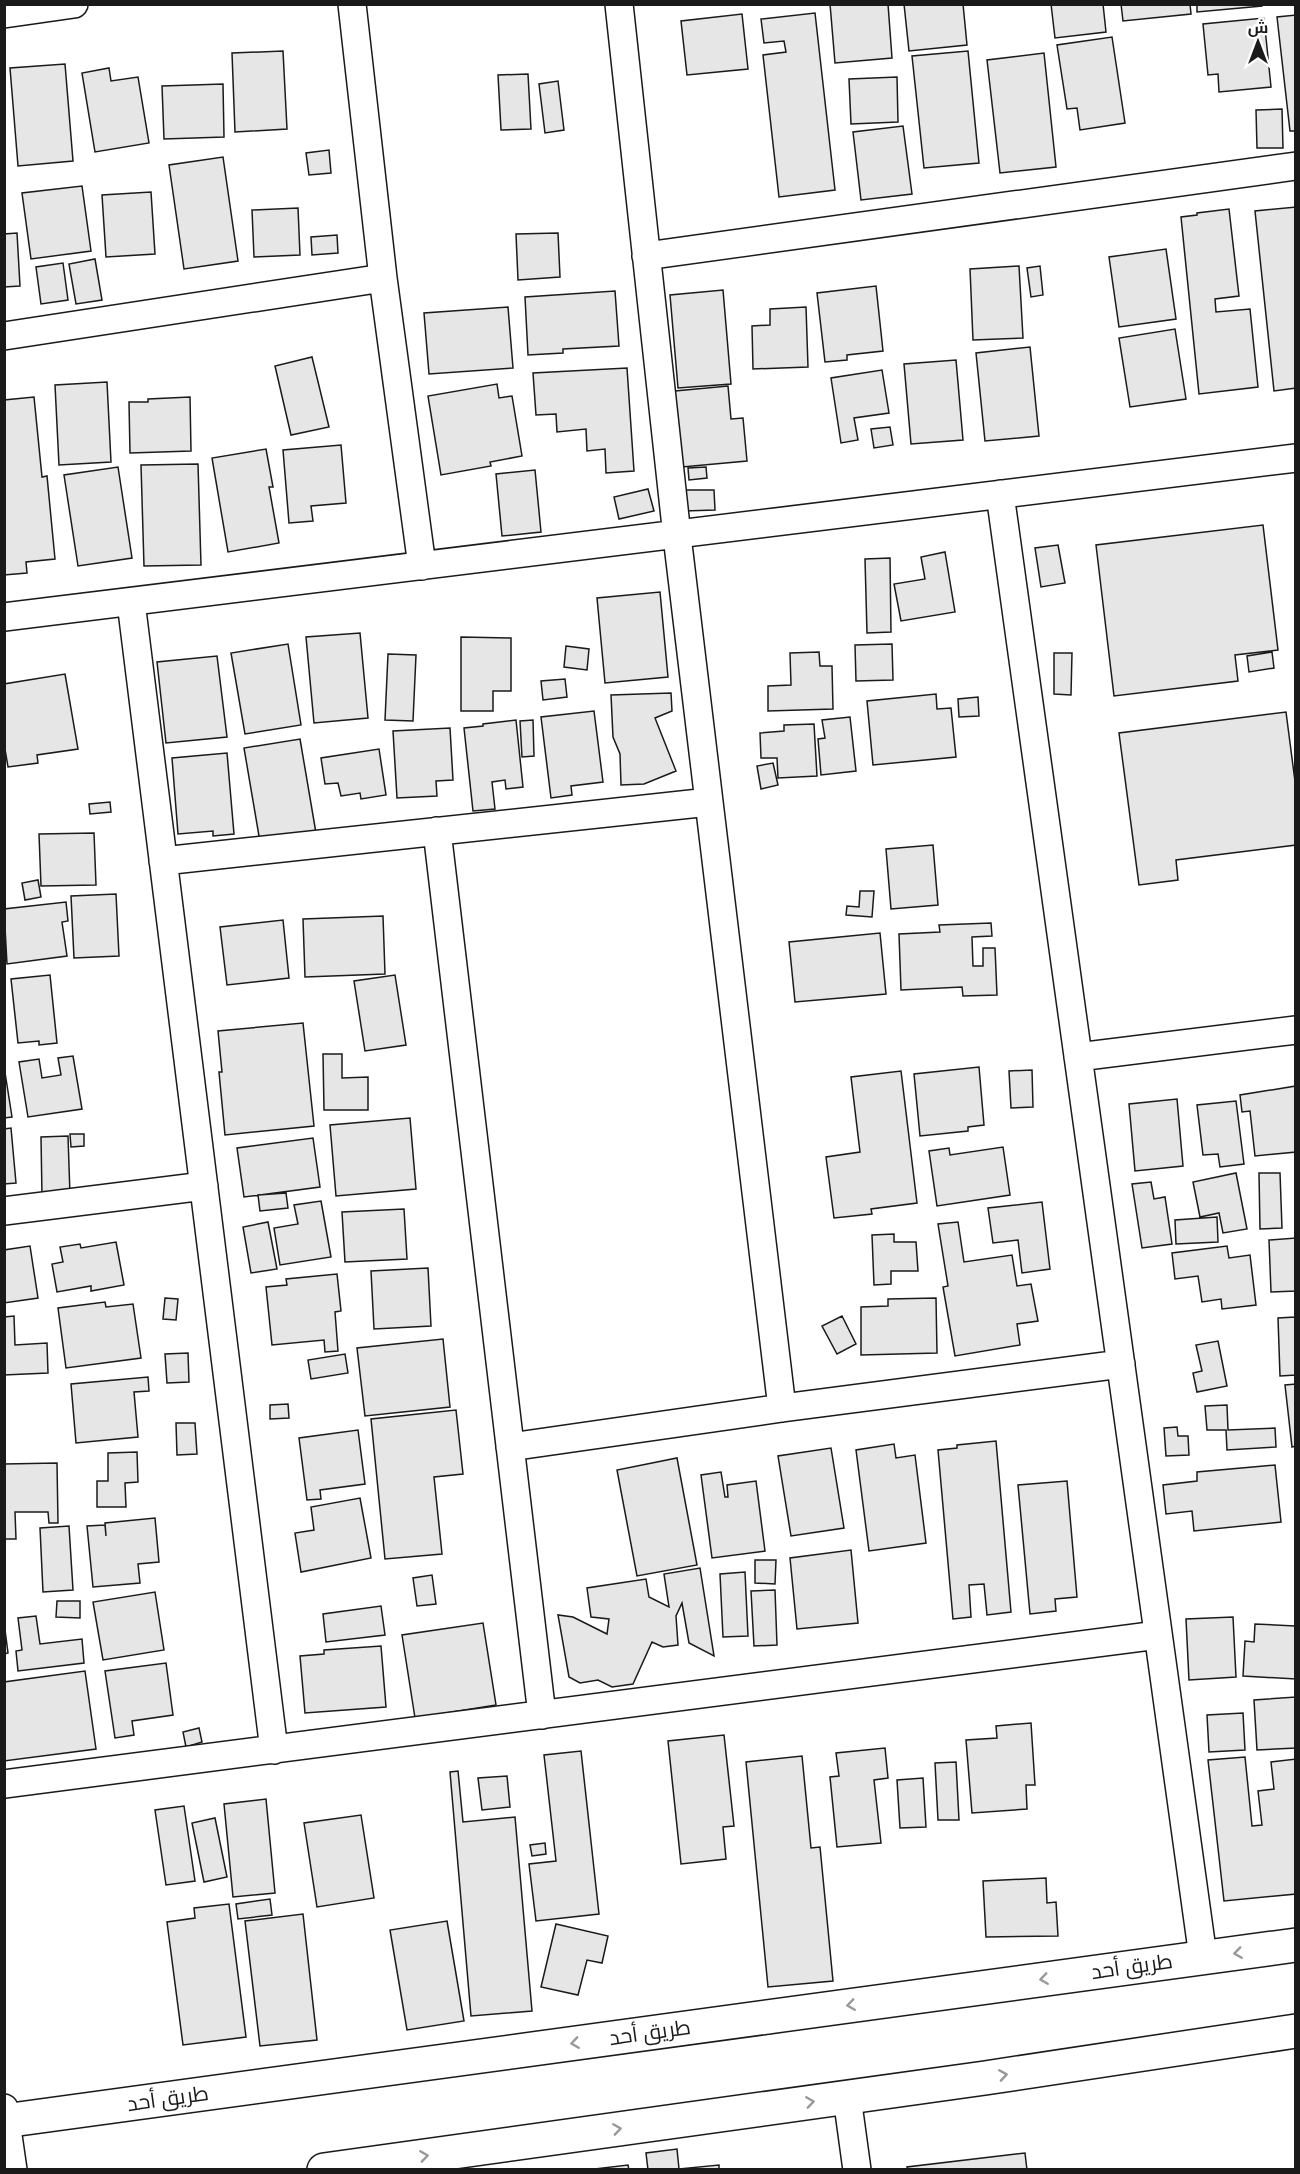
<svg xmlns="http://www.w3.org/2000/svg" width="1300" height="2174" viewBox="0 0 1300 2174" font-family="'Varela Round',Cairo,sans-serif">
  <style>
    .building { fill: #e6e6e6; stroke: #1a1a1a; stroke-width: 1.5 }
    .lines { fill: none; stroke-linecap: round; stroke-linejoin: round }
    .minor-casing { stroke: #1a1a1a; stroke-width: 30 }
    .major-casing { stroke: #1a1a1a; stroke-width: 36 }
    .minor { stroke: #fff; stroke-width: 27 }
    .major { stroke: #fff; stroke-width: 33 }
    .oneway { stroke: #989898 }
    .labels { text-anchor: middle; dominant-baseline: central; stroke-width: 4.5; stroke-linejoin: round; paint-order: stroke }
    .street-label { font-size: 21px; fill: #1a1a1a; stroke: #fff }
  </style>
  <rect width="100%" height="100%" fill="#fff"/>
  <path class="building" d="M830 4H888L892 58 835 63Z
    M904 4H963L967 45 909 51Z
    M1051 4H1103L1106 32 1055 38Z
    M1121 4H1190L1191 14 1123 21Z
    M1197 4H1262V6L1197 12Z
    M815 13 835 190 779 197 763 55 786 52 784 41 764 43 761 19Z
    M742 14 748 69 687 75 681 21Z
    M1296 15V131H1290L1277 17Z
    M1264 18 1271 87 1219 92 1218 74 1208 75 1203 24Z
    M1112 37 1125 123 1080 130 1077 108 1067 109 1057 45Z
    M283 51 287 129 235 132 232 53Z
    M968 51 979 163 924 168 912 56Z
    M1044 53 1056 167 1000 173 987 60Z
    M65 64 73 161 18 166 10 68Z
    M109 68 111 81 138 77 149 143 95 152 82 73Z
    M528 74 531 129 501 130 498 75Z
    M897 77 898 122 851 124 849 79Z
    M558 81 564 130 545 133 539 84Z
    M223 84 224 137 164 139 162 86Z
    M1282 109 1283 148H1257L1256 110Z
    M903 126 912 194 861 200 853 132Z
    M329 150 331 173 309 175 306 153Z
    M223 157 238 261 184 269 169 165Z
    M82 186 91 251 31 259 22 193Z
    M151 192 155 254 106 257 102 195Z
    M1296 207V388L1274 391 1255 211Z
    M298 208 300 255 254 257 252 210Z
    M1229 209 1239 296 1215 299 1216 312 1250 309 1258 387 1199 394 1181 217 1197 215V213Z
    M17 233 20 286 4 287V234Z
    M558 233 560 277 518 280 516 234Z
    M337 235 338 253 312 255 311 237Z
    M1166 249 1176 319 1119 327 1109 257Z
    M95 259 102 300 76 304 69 264Z
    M63 263 68 300 41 304 36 267Z
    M1019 266 1023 338 973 340 970 269Z
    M1040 266 1043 295 1031 297 1027 268Z
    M876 286 883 351 847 355V360L825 362 817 293Z
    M723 290 731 384 678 388 670 295Z
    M615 291 619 346 563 349V353L528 355 525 297Z
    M508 307 513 368 429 374 424 313Z
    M806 307 808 367 753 369 752 326 770 325V309Z
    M1175 329 1186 399 1130 407 1119 338Z
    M1030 347 1039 436 985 441 976 353Z
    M312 357 329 427 291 435 275 366Z
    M956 360 963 440 911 444 904 364Z
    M627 368 634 471 606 473 605 449 587 451 586 429 557 432 556 414 536 415 533 373Z
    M882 370 889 413 854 418 858 440 841 443 831 378Z
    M107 382 111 462 59 465 55 385Z
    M497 384 499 398 512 396 522 456 490 462 491 466 441 475 428 396Z
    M728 386 731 419 743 418 747 461 682 467 675 391Z
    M34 397 42 477 47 476 55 559 26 562 27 573 4 575V400Z
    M190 397 191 451 130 453 129 402H148V399Z
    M890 427 893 445 874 448 871 429Z
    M341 445 346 503 311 506 313 521 289 523 283 450Z
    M266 449 273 487H269L279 543 228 552 212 458Z
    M198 464 201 565 144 566 141 465Z
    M118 467 132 558 78 566 64 475Z
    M706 467 707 478 689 480 688 468Z
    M535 470 541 532 502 536 496 474Z
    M648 489 654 511 619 519 614 497Z
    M683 490H714L715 510 684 511Z
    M1263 525 1278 650 1235 655 1238 681 1114 696 1096 545Z
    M1058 545 1065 583 1041 587 1035 548Z
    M945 552 955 612 901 621 894 584 925 579 921 557Z
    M890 558 891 632 867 633 865 559Z
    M660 592 668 677 605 683 597 598Z
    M360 633 368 718 314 723 306 637Z
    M461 637 511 638V691H493V711H461Z
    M288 644 301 725 245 734 231 653Z
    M892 644 893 680 856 681 855 645Z
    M566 646 589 649 587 670 564 667Z
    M819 652 820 666H832L833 709 768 711V686L791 685 790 653Z
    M1272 652 1274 668 1249 672 1247 656Z
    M1054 653H1072L1071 695 1054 694Z
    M388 654 416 655 413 721 385 720Z
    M217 656 227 737 166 743 157 662Z
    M65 674 78 749 37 755 38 763 8 767 4 743V684Z
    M565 679 567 697 543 700 541 681Z
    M671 693 672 711 655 718 676 771 644 784 621 785 620 754 613 737 611 695Z
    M936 694 937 709 951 708 956 757 873 765 867 701Z
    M978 697 979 716 959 717 958 699Z
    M594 711 603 782 571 786 572 795 551 798 541 717Z
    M1286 712 1296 789V845L1176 860 1178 880 1139 885 1119 733Z
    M850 717 856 771 821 775 818 739 825 738 822 720Z
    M516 720 523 787 506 789 505 780 492 782 495 809 473 811 464 728 483 726V724Z
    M533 720 534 756 522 757 520 721Z
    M814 724 817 776 778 778 777 758H761L760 733 784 731V725Z
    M450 728 453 780 436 781 437 796 397 798 393 731Z
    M300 739 316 833 260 842 244 748Z
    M379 749 386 795 361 799 360 793 341 796 338 783 325 784 321 758Z
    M227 753 234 834 213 836V831L178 834 172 758Z
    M773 763 778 785 761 789 757 766Z
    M110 802 111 812 90 814 89 804Z
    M94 833 96 885 41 886 39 834Z
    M933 845 938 905 891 909 886 849Z
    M38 880 41 897 25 900 22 883Z
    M860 891H874L872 917 846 915 847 906 859 907Z
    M116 894 119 956 74 958 71 896Z
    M66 902 68 921 62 922 67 956 7 964 4 909Z
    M383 916 385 974 305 977 303 919Z
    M283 920 289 978 227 985 220 927Z
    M991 923 992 936 972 937 973 966H983V948H995L997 995 963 996 962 987 901 990 899 934 940 932 939 925Z
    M880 933 886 994 795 1002 789 942Z
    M50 975 57 1043 39 1045V1041L18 1043 11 979Z
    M395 975 406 1045 365 1051 354 981Z
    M303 1023 314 1126 225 1135 219 1072H222L218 1031Z
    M323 1054H342V1078L368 1077V1110H324Z
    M73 1056 82 1109 28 1117 19 1062 39 1059 42 1078 61 1075 58 1058Z
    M4 1066 12 1117 4 1118Z
    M979 1067 984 1125 968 1127V1131L920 1136 914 1074Z
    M1032 1070 1033 1107 1011 1108 1009 1071Z
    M901 1071 917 1203 871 1209 872 1214 834 1218 826 1157 860 1152 851 1077Z
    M1296 1086V1152L1255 1156 1250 1111 1242 1112 1240 1095Z
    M1177 1099 1183 1166 1135 1171 1129 1104Z
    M1236 1101 1244 1164 1220 1167 1218 1154 1203 1155 1197 1105Z
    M410 1118 416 1189 336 1196 330 1125Z
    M11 1128 16 1183 4 1184V1129Z
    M70 1134H84V1146L71 1147Z
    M68 1136 70 1195 42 1196 41 1137Z
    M313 1138 320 1187 244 1197 237 1148Z
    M1003 1147 1010 1195 937 1206 929 1151 949 1148 950 1155Z
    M1236 1173 1247 1229 1223 1233 1219 1213 1200 1217 1193 1182Z
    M1259 1173H1280L1282 1228 1260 1229Z
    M1151 1182 1154 1199 1165 1197 1172 1244 1142 1248 1132 1184Z
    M286 1193 288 1208 260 1211 258 1195Z
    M321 1201 331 1257 280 1265 274 1228 298 1224 294 1205Z
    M1042 1202 1050 1269 1022 1273 1018 1240 993 1243 988 1208Z
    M404 1209 407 1259 345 1262 342 1212Z
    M1217 1217 1218 1242 1176 1244 1175 1220Z
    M268 1222 277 1269 251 1273 243 1227Z
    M958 1222 964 1262 1012 1255 1017 1286 1031 1284 1038 1321 1017 1324 1020 1345 955 1356 943 1287 948 1286 938 1224Z
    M894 1234V1242H916L918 1271H891V1284L874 1285 872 1235Z
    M1296 1238V1291L1271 1292 1269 1240Z
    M116 1242 124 1285 91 1291V1286L57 1292 52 1264 63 1262 60 1247 80 1244 81 1248Z
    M30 1246 38 1298 4 1303V1250Z
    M1227 1246 1229 1258 1250 1255 1256 1305 1222 1309 1221 1299 1202 1302 1198 1276 1175 1279 1172 1253Z
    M428 1268 431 1326 374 1329 371 1271Z
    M337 1274 341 1311 335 1312 338 1351 325 1352 324 1340 272 1345 266 1287 287 1285 286 1279Z
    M165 1298 178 1299 176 1320 163 1319Z
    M936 1298 937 1353 861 1355V1307L888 1306V1299Z
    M105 1302 106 1307 133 1304 141 1358 66 1368 58 1308Z
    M1295 1314 1296 1375 1280 1376 1278 1318 1295 1317Z
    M14 1316 15 1345 47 1343 48 1373 4 1375V1317Z
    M842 1316 856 1344 837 1354 822 1326Z
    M443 1339 450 1407 365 1416 357 1348Z
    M1218 1341 1227 1386 1197 1392 1193 1373 1202 1371 1196 1345Z
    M188 1353 189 1382 167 1383 165 1354Z
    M345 1354 348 1373 311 1379 308 1360Z
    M148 1377 149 1391 134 1392 138 1437 76 1443 71 1384Z
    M1296 1384V1446L1292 1447 1285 1385Z
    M288 1404 289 1418 270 1419V1405Z
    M1227 1405 1228 1430 1275 1428 1276 1447 1227 1450 1226 1430H1207L1205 1406Z
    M456 1410 463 1474 434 1477 442 1554 385 1559 371 1419Z
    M176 1423H195L197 1454 177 1455Z
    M1177 1427 1178 1436H1188L1189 1455 1166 1456 1164 1428Z
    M358 1430 365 1484 320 1490 321 1499 307 1500 299 1438Z
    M996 1441 1011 1612 987 1615 984 1584 969 1585 971 1617 953 1619 938 1450 957 1448V1445Z
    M894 1444 896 1458 915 1455 926 1543 869 1551 856 1450Z
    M831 1448 844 1528 791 1536 778 1456Z
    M137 1452 138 1482 125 1483 126 1507H97V1481H108V1453Z
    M677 1458 697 1565 637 1576 617 1470Z
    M57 1463 58 1523H49L48 1512H15L16 1539H4V1464Z
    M1275 1465 1281 1522 1194 1531 1192 1511 1166 1514 1163 1485 1197 1481V1472Z
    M721 1472 725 1497H728L727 1485 756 1481 765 1551 712 1558 701 1475Z
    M1067 1481 1077 1597 1055 1599 1056 1611 1030 1614 1018 1485Z
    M360 1498 371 1558 301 1572 295 1533 314 1530 311 1507Z
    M155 1518 159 1562 138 1564 140 1583 93 1587 87 1526 105 1525 106 1536 105 1523Z
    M69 1526 73 1590 43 1592 40 1528Z
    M851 1550 858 1623 797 1629 790 1558Z
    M755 1560H776L775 1584 755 1583Z
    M700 1568 714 1656 689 1643 682 1603 676 1616 678 1645 663 1647 652 1642 633 1684 612 1687 598 1680 580 1683 569 1677 558 1615 573 1617 607 1634 609 1619 591 1617 587 1588 646 1579 649 1597 669 1607 664 1574Z
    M745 1572 748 1636 723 1637 720 1574Z
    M432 1575 436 1604 417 1606 413 1578Z
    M775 1590 777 1645 754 1646 751 1591Z
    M155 1592 164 1650 103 1660 93 1602Z
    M57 1601H80V1618L56 1617Z
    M381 1606 385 1635 326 1642 323 1614Z
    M1296 1615V1679L1243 1676 1245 1641 1254 1642 1255 1624 1295 1626Z
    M36 1616 40 1644 82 1639 84 1663 18 1671 16 1651 22 1650 18 1618Z
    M1233 1617 1236 1677 1189 1680 1186 1619Z
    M4 1622 8 1653 4 1654Z
    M483 1623 496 1705 415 1718 402 1635Z
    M381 1646 386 1707 305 1713 300 1656 324 1654V1650Z
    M166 1663 173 1715 132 1721 134 1735 115 1738 105 1671Z
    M85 1671 96 1749 4 1761V1682Z
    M1296 1697V1748L1257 1750 1254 1700Z
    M1243 1713 1245 1750 1209 1752 1207 1715Z
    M1031 1723 1035 1785H1026L1027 1809 972 1813 966 1740 997 1738 996 1726Z
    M199 1728 202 1742 186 1747 183 1732Z
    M724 1735 734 1826 723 1827 726 1859 681 1864 668 1741Z
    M885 1748 888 1778 874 1780 881 1843 837 1847 830 1777 839 1776 836 1753Z
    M581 1751 599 1914 536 1921 529 1864 556 1861 544 1755Z
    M802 1756 811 1848 820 1847 833 1981 768 1987 746 1762Z
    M1245 1757 1252 1826 1262 1825 1258 1791 1274 1789 1271 1762 1296 1759V1894L1224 1901 1208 1760Z
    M956 1762 959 1820H938L935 1763Z
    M458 1771 463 1822 515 1817 532 2011 471 2016 450 1772Z
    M507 1776 510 1807 482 1810 478 1778Z
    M923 1778 926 1827 900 1828 897 1780Z
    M266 1799 275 1893 233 1897 224 1804Z
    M184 1806 195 1881 166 1885 155 1810Z
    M361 1815 374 1898 317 1907 304 1823Z
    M215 1818 227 1877 204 1882 192 1823Z
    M545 1843 546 1854 532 1856 530 1845Z
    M1046 1878 1047 1903 1056 1902 1058 1936 986 1937 983 1881Z
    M270 1899 272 1915 238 1919 236 1904Z
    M229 1904 246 2037 183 2045 167 1922 195 1918 194 1908Z
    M303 1914 317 2040 260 2046 245 1921Z
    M447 1921 464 2021 407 2030 390 1930Z
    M556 1924 608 1936 602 1963 587 1960 578 1995 541 1987Z
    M677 2149 679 2169 719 2165V2170H648L646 2153Z
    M1025 2153 1027 2170H908L907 2167Z
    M628 2165 629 2170H586Z"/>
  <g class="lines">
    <defs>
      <path id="minor" d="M352 4 383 278 422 566
        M619 4 677 536 782 1408
        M4 14 74 4
        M646 256 1296 166
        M4 336 383 278
        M1000 494 1203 1957
        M131 602 274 1750
        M4 617 1296 458
        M437 831 542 1715
        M163 861 709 802
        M1078 1057 1296 1030
        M4 1211 204 1186
        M510 1447 782 1408 1121 1364
        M4 1784 1158 1635
        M847 2097 857 2170
        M4 2108 13 2170"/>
      <path id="major" d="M4 2121 1296 1945
        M324 2170 985 2078 1296 2031"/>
    </defs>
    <use href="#minor" class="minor-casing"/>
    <use href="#major" class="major-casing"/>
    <use href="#minor" class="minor"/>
    <use href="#major" class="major"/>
  </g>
  <defs><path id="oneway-chevron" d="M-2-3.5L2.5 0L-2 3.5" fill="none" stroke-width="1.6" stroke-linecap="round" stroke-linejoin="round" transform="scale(1.5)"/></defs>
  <g class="oneway">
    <use href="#oneway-chevron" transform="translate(1238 1953) rotate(172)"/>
    <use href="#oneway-chevron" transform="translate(1044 1979) rotate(172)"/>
    <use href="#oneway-chevron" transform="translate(851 2005) rotate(172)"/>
    <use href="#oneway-chevron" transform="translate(575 2043) rotate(172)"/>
    <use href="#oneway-chevron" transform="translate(1003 2075) rotate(-9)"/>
    <use href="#oneway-chevron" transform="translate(810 2102) rotate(-8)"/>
    <use href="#oneway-chevron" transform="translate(617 2129) rotate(-8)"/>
    <use href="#oneway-chevron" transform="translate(424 2156) rotate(-8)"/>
  </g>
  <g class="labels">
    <g class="street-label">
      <text transform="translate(1132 1967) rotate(-8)">طريق أحد</text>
      <text transform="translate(650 2033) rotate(-8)">طريق أحد</text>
      <text transform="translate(168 2099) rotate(-8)">طريق أحد</text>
    </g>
  </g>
  <rect width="1300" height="2174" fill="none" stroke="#1a1a1a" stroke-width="12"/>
  <g transform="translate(1258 42)" stroke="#ffffff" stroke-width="4.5" paint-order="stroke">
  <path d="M0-4.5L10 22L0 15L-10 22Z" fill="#1a1a1a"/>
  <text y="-9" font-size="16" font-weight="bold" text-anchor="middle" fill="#1a1a1a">ش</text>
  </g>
</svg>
